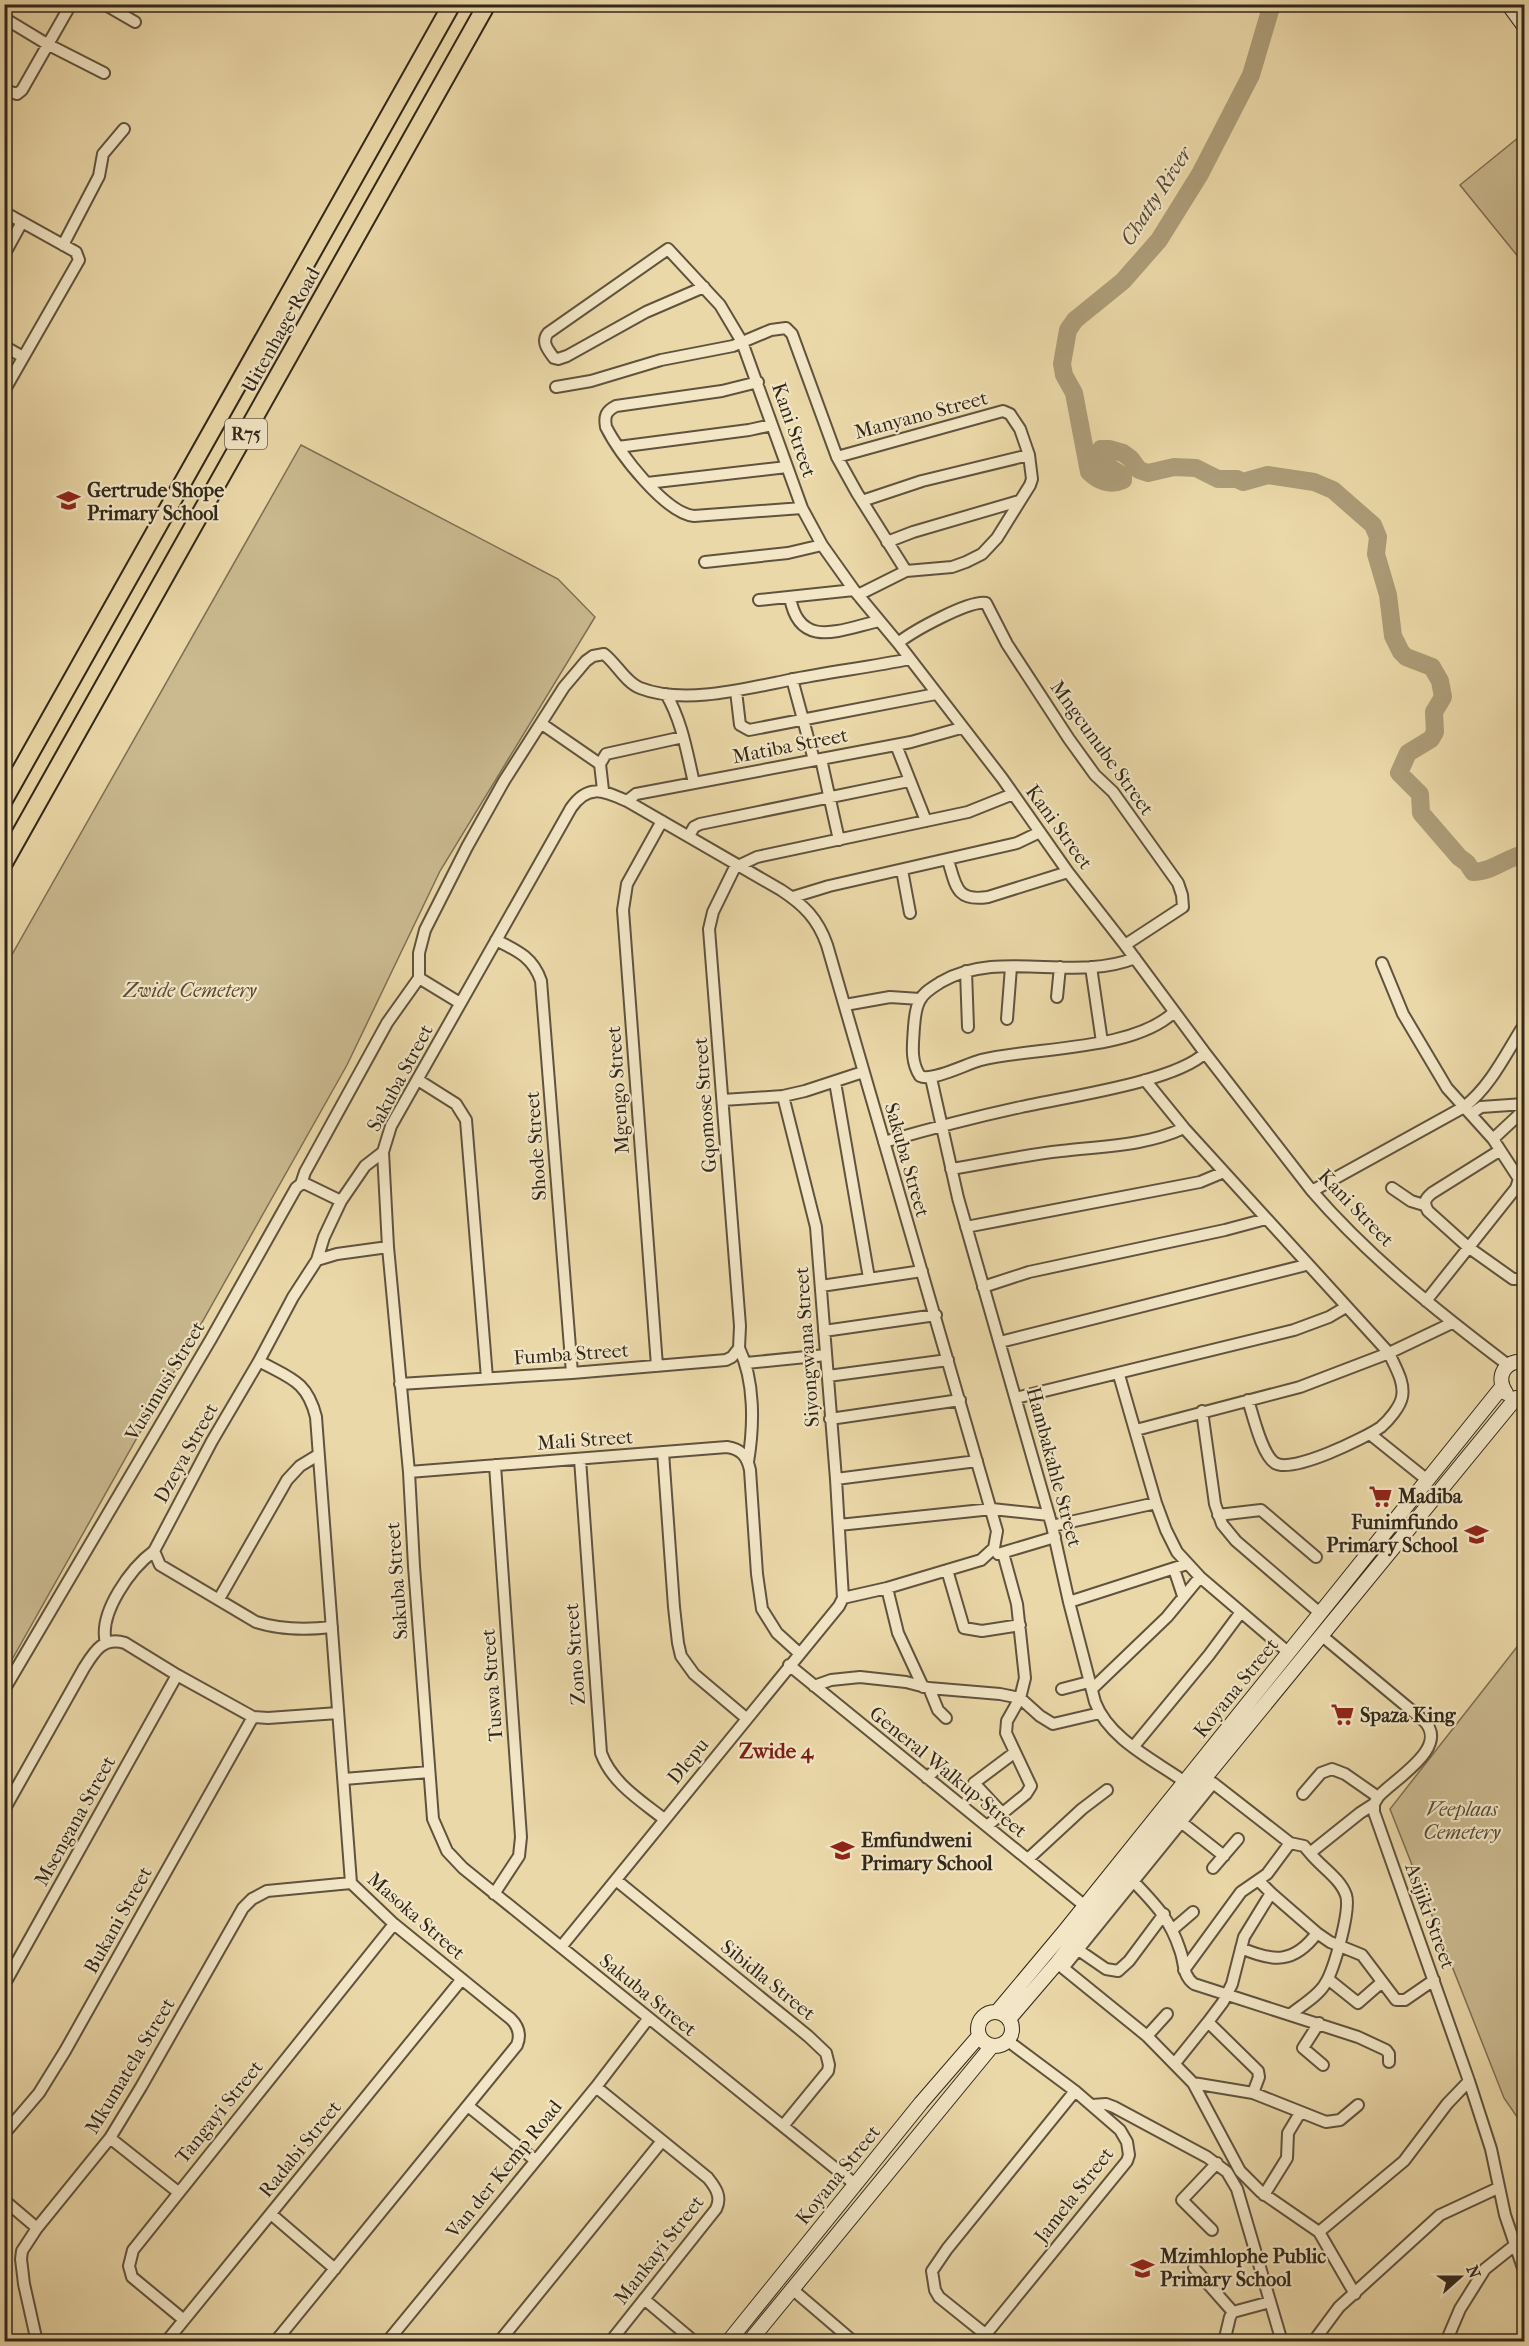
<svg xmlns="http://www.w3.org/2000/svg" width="1529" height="2346" viewBox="0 0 1529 2346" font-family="'IM FELL French Canon',serif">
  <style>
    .green { fill: #cbba90; stroke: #7e7055; stroke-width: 1.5 }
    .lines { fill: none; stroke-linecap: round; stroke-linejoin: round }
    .river { stroke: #ac9c78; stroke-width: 18 }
    .minor-casing { stroke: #60533e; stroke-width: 14 }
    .secondary-casing { stroke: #31271a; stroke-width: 16 }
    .primary-casing { stroke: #31271a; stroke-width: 20 }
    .minor { stroke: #f2e6c6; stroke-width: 10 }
    .secondary { stroke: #f2e6c6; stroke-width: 14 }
    .primary { stroke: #ebd8a8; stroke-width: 16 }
    .labels { text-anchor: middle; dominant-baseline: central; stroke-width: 4.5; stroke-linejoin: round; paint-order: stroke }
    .shield { fill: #f2e6c6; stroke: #6b604e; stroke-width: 1.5 }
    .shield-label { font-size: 18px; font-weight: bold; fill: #31271a }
    .street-label { font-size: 20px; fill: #31271a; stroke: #f2e6c6 }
    .poi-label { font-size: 20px; font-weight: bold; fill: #31271a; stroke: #f2e6c6; text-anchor: start }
    .park-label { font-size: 20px; font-style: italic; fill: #584c38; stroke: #f2e6c6 }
    .water-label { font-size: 21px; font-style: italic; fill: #564a36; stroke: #f2e6c6 }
    .neighbourhood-label { font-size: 21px; font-weight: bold; fill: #7a1f14; stroke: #f2e6c6 }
  </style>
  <rect width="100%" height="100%" fill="#ebd8a8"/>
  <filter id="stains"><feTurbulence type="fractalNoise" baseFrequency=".00333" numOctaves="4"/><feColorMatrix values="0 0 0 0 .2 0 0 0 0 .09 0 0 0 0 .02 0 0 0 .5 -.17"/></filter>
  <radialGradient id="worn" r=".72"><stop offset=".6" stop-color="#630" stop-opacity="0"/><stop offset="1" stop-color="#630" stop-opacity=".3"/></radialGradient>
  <path class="green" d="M1524 133V264L1460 185Z
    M301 445 558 579 595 617 440 871 347 1065 5 1672V967Z
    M1524 1638V2127L1504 2098 1390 1809Z"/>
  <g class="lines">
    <path class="river" d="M1272 4 1251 75 1200 174 1159 240 1123 281 1075 320 1068 330 1062 364 1064 375 1074 393 1089 472C1098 481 1110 486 1123 480V476C1113 469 1104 466 1099 453L1101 449H1109L1123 453 1131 459 1139 470 1148 473 1174 467 1196 468 1218 479H1237L1243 482 1268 475 1314 482 1333 490 1373 525 1378 537 1376 554 1388 595 1393 636 1401 652 1406 657 1432 667 1440 681 1443 697 1434 712 1435 732 1431 739 1408 753 1399 773 1420 794 1421 813 1459 857 1467 863 1473 872C1492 872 1506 858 1524 854"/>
    <defs>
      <path id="minor" d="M104 4 135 22
        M4 18 47 44 104 73
        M4 90 17 94 22 90 71 4
        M4 212 76 252 79 260 4 391
        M63 245 99 176 103 154 124 129
        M4 255 22 222
        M704 287 646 312 567 356 558 359 554 358C548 350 541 342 548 333L668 249 720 305 742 342 802 508 822 545 854 590 898 643 1002 778 1068 872 1125 945 1205 1053 1312 1191C1369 1257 1438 1312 1508 1365
        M4 346 23 357
        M758 382 722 391 616 406C606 411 604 416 606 427 619 453 665 513 694 516L802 508
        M556 387 591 381 661 360 733 346 771 330 786 328 792 334 837 457 857 493 906 571
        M618 447 749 430 772 425
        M837 457 1003 411 1010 414 1020 429 1029 455 1032 479 1030 485 997 538 982 554 966 562 952 567 906 571 858 595
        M647 483 787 467
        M862 501 922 481 1029 455
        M887 542 913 532 1019 501
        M705 562 788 553 822 545
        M790 597C799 651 842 629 879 621
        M759 600 854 590
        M898 643C913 631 969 600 986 603L1007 644 1069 739 1095 775 1113 792 1178 883 1182 895 1183 907 1125 945
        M792 679 814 760
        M736 691 740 725 749 730 936 694
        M666 694C682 721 687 753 694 783
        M542 724 600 764
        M896 745 926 821
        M821 759 839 840
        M603 790 600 764 606 754 683 737
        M627 801 636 794 911 742 961 728
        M689 836 694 827 700 824 909 781
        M948 860C956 886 956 902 988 897L1068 872
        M736 865 713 912 709 929 740 1326 739 1348
        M738 866 757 857 968 812 1013 794
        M902 870 910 913
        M793 897 829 886 1017 843 1040 832
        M496 940C516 950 533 957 541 981L572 1373
        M1135 958C1073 983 1000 948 941 982 933 987 924 992 920 1000 915 1008 915 1018 914 1027 913 1044 910 1061 920 1076 932 1082 966 1064 981 1060 1034 1047 1134 1051 1174 1012
        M1382 963 1403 1014 1447 1088 1493 1139 1519 1179 1516 1188 1426 1301
        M1091 967 1102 1042
        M966 971 968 1027
        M419 978 460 1003
        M1057 997 1060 967
        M845 1005 890 997 920 999
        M1007 1019 1011 967
        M931 1078 958 1198 1052 1526 1069 1602 1095 1702C1109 1739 1154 1760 1185 1782
        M418 1080 456 1104 466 1120 487 1378
        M1145 1080 1184 1128 1389 1353C1395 1367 1405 1382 1402 1397 1400 1407 1389 1420 1381 1427 1365 1438 1292 1474 1275 1463 1262 1455 1253 1415 1248 1400
        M835 1082 869 1278
        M723 1100 783 1096 805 1091 863 1072
        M1471 1114 1481 1107 1524 1104
        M1493 1139 1524 1110
        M884 1142C929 1129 975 1117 1021 1107 1065 1097 1175 1082 1205 1053
        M1499 1151 1432 1193C1425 1199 1423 1202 1428 1211L1468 1247 1513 1279H1524
        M951 1169C988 1163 1025 1155 1061 1151 1103 1146 1146 1146 1184 1128
        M301 1184 305 1172 387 1023 419 978V953L425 930 467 847 504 781 564 687 586 661 593 656 604 654C616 663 626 683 640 688 683 705 745 689 789 680 829 672 870 667 910 659
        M1392 1188 1411 1201 1424 1205
        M1312 1191 1464 1107C1491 1086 1506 1053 1524 1025
        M966 1227 1200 1182 1224 1172
        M317 1260 324 1237 341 1201
        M821 1286 922 1271
        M983 1287 1029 1272 1225 1230 1266 1219
        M824 1331 936 1315
        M1000 1342 1306 1265
        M739 1348C755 1381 754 1426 748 1462
        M259 1361C289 1378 307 1380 316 1417L351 1883 394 1924 511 2019C518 2026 521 2035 517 2045L275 2342
        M746 1363 826 1355
        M657 1366 623 910 627 884 662 821
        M1119 1375 1156 1503 1166 1530 1177 1552 1200 1577 1289 1653
        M828 1376 948 1360
        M400 1384 572 1373 726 1360 732 1357 739 1348
        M1016 1398 1294 1330 1329 1317 1346 1307
        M1202 1411 1215 1504 1222 1524 1236 1541 1321 1614
        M830 1419 960 1400
        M1136 1430 1300 1387 1389 1353 1452 1323
        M1370 1434 1426 1479
        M663 1452 674 1607 678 1643 681 1656 694 1674 746 1718
        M580 1459 601 1753C612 1783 640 1800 664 1819
        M409 1472 727 1447C741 1449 747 1456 750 1470L757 1574 762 1609 777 1633 799 1653
        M836 1479 977 1461
        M1218 1515 1261 1510 1316 1557
        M839 1525 992 1509 1049 1515
        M1052 1526 1156 1503
        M998 1554 1055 1537
        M1174 1569 1183 1596
        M947 1570 964 1628 982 1631 1020 1625
        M887 1588 898 1633 923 1687
        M843 1598 887 1588 981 1560 994 1548 997 1531 827 945C818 919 804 905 781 890L627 801C604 791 588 783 571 808L391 1126 383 1152 388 1247 409 1472 414 1566 433 1819 447 1851 463 1868 856 2185
        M219 1599 287 1480 300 1466 318 1455
        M1069 1602 1187 1564
        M332 1627C305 1630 281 1630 256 1622L160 1565 154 1551 212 1441 259 1361 293 1297 317 1260 337 1254 388 1247
        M1321 1635 1423 1720C1452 1747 1394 1779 1378 1797L1374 1804V1812L1469 2081 1491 2149 1505 2215 1524 2271
        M106 1643C98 1613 131 1568 154 1551
        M789 1665 1085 1906
        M814 1686 831 1680 860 1677 906 1682 929 1688 1000 1694 1020 1698 1040 1716 1053 1724 1100 1713
        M929 1688 938 1710 946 1718
        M1062 1689 1089 1682
        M1092 1689 1167 1617 1200 1577
        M4 1690 211 1339 296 1188 301 1184H306L341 1201 365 1166 383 1152
        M1134 1746 1209 1655 1241 1612
        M927 1778 939 1766
        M344 1779 429 1772
        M1303 1794 1321 1773 1332 1769 1345 1774 1378 1797
        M4 1810 84 1668C94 1652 103 1636 125 1643L177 1675 253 1717 268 1718 338 1713
        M1002 1813 974 1783 1014 1753
        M1181 1822 1224 1856
        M987 1826 1026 1794 1031 1786 1006 1733 1007 1721 1020 1698 1025 1678 1017 1604 1003 1553
        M1028 1859 1082 1809 1107 1790
        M1213 1868 1238 1839
        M616 1880 808 2036 826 2053 829 2065 828 2071 783 2126
        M1133 1881C1155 1904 1170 1919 1180 1950 1185 1963 1182 1975 1194 1984L1358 2037 1386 2050 1389 2054V2062
        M1271 1893 1317 1933 1330 1942 1362 1955 1396 2000H1405L1434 1980
        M494 1894 519 1856 521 1837 495 1465
        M1172 1930 1193 1912
        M561 1947 839 1606 843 1598 836 1479 816 1227 783 1096
        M1241 1948C1273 1962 1294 1964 1317 1933
        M1077 1949 1106 1969 1118 1971 1129 1961 1164 1914
        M1057 1963 1147 2036 1193 2083 1240 2171 1261 2192 1319 2232 1355 2294
        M1063 1968 1213 1783 1290 1843
        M1184 1970 1241 1892 1267 1874 1290 1843 1304 1846 1310 1853 1360 1813 1374 1804
        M1328 1979 1358 2003 1382 1982
        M4 1985 177 1675
        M1291 2014C1302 2005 1318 1996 1325 1984 1334 1970 1351 1910 1346 1895 1340 1878 1321 1867 1310 1853
        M1319 2023 1303 2048 1323 2065
        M1147 2036 1167 2014
        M1175 2063 1208 2022
        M1193 2083 1253 2093 1326 2122 1340 2120 1358 2105
        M596 2087 708 2178C716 2188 722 2197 716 2209L610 2342
        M1253 2093 1259 2077 1258 2071 1208 2022 1223 2002 1232 1984 1244 1937 1271 1893 1259 1881
        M1092 2105 1106 2104 1114 2107 1207 2157 1227 2172 1237 2189 1282 2342
        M468 2106 535 2160
        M4 2134 39 2093 65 2051 253 1717
        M110 2138 178 2192
        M1264 2195 1287 2158 1288 2133 1300 2113
        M4 2200 37 2228
        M271 2214 335 2269
        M1212 2230 1182 2200 1217 2163
        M1319 2232 1404 2161 1447 2104 1469 2081
        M1194 2268 1233 2312
        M792 2289 854 2342
        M644 2299 695 2342
        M184 2320 132 2277 129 2266 133 2250 394 1924
        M986 2334 1127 2161 1129 2155 1127 2142 1120 2130 1075 2091 1008 2041
        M37 2342 24 2284 21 2259 22 2251 37 2228 110 2138 141 2087 243 1908 252 1899 267 1891 351 1883
        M166 2342 462 1979
        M387 2342 596 2087 648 2019
        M499 2342 662 2141
        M995 2342 939 2297 935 2290 932 2271 947 2249 1075 2091
        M1224 2342 1230 2317 1233 2312 1270 2302
        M1313 2342 1339 2307 1440 2215 1498 2188
        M1446 2342 1460 2309 1485 2269 1515 2245"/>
      <path id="secondary" d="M1508 4 1524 26
        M1506 1393C1495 1377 1505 1359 1524 1362
        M978 2029a17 17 0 1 1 34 0a17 17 0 1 1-34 0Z
        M997 2012 1064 1932 1502 1387
        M1009 2019 1057 1963 1131 1868 1516 1398
        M728 2342 921 2103 979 2036
        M749 2342 992 2046"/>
      <path id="primary" d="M4 800 452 4
        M4 863 487 4"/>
    </defs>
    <use href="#minor" class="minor-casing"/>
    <use href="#secondary" class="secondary-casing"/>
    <use href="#primary" class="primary-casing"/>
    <use href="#minor" class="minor"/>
    <use href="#secondary" class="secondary"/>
    <use href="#primary" class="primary"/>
  </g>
  <defs>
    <symbol id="school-bare" viewBox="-9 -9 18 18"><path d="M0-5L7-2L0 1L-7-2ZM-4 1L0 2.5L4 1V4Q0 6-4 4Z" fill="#8f2418" stroke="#f2e6c6" stroke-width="2.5" paint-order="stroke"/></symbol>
    <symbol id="supermarket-bare" viewBox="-9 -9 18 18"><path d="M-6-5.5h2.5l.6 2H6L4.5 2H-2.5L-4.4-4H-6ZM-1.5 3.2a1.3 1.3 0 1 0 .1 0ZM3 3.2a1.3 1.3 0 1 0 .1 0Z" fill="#8f2418" stroke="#f2e6c6" stroke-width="2.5" paint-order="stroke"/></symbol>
  </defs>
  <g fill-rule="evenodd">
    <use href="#school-bare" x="52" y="484" width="33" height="33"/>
    <use href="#supermarket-bare" x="1364" y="1480" width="33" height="33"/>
    <use href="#school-bare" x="1460" y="1518" width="33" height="33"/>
    <use href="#supermarket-bare" x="1326" y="1698" width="33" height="33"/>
    <use href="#school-bare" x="826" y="1834" width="33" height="33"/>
    <use href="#school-bare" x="1126" y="2252" width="33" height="33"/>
  </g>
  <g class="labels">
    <rect class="shield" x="225" y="419" width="42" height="30" rx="4.5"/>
    <g class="shield-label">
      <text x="246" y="434">R75</text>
    </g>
    <g class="street-label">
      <text transform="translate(281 330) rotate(-61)">Uitenhage Road</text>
      <text transform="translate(921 415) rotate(-15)">Manyano Street</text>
      <text transform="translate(794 430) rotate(71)">Kani Street</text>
      <text transform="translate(790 746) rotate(-11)">Matiba Street</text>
      <text transform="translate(1102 748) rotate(54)">Mngcunube Street</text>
      <text transform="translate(1059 827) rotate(54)">Kani Street</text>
      <text transform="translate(400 1078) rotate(-62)">Sakuba Street</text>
      <text transform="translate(618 1090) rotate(-94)">Mgengo Street</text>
      <text transform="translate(705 1105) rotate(-94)">Gqomose Street</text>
      <text transform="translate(536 1146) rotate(-94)">Shode Street</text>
      <text transform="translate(907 1160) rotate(74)">Sakuba Street</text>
      <text transform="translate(1356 1208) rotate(46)">Kani Street</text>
      <text transform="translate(807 1347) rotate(-94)">Siyongwana Street</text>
      <text transform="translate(571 1354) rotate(-4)">Fumba Street</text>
      <text transform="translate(165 1381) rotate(-59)">Vusimusi Street</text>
      <text transform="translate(585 1440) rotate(-4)">Mali Street</text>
      <text transform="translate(186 1453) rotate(-61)">Dzeya Street</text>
      <text transform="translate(1054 1467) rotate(75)">Hambakahle Street</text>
      <text transform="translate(397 1581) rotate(-94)">Sakuba Street</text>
      <text transform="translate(575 1654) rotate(-94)">Zono Street</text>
      <text transform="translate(492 1685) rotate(-94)">Tuswa Street</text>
      <text transform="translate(1236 1688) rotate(-51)">Koyana Street</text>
      <text transform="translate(688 1761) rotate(-51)">Dlepu</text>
      <text transform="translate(948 1772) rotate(39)">General Walkup Street</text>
      <text transform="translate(75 1821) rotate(-61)">Msengana Street</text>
      <text transform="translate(416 1916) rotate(41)">Masoka Street</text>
      <text transform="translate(1430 1916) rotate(70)">Asijiki Street</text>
      <text transform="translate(118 1920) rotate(-61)">Bukani Street</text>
      <text transform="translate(768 1980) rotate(39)">Sibidla Street</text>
      <text transform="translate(648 1995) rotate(39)">Sakuba Street</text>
      <text transform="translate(130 2066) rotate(-59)">Mkumatela Street</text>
      <text transform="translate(219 2112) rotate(-51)">Tangayi Street</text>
      <text transform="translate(300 2149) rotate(-51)">Radabi Street</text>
      <text transform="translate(504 2169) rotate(-51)">Van der Kemp Road</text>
      <text transform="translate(838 2175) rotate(-51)">Koyana Street</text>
      <text transform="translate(1074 2195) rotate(-52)">Jamela Street</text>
      <text transform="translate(659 2250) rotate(-52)">Mankayi Street</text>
    </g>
    <g class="poi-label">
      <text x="87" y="490">Gertrude Shope<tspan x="87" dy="23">Primary School</tspan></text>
      <text x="1398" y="1496">Madiba</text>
      <text x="1458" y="1522" text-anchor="end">Funimfundo<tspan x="1458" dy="23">Primary School</tspan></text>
      <text x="1360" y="1715">Spaza King</text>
      <text x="861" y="1840">Emfundweni<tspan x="861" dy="23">Primary School</tspan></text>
      <text x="1160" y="2256">Mzimhlophe Public<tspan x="1160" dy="23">Primary School</tspan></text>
    </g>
    <g class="park-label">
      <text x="190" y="990">Zwide Cemetery</text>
      <text x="1462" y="1809">Veeplaas<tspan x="1462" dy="23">Cemetery</tspan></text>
    </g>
    <g class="water-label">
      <text transform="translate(1156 196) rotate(-57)">Chatty River</text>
    </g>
    <g class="neighbourhood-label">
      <text x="776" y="1751">Zwide 4</text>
    </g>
  </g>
  <rect width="1529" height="2346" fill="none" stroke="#ebd8a8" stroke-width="24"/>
  <rect x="6" y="6" width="1517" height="2334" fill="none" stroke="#31271a" stroke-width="3"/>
  <rect x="12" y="12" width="1505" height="2322" fill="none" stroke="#31271a" stroke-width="1.5"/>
  <g transform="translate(1460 2277) rotate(69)" stroke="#f2e6c6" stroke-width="4.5" paint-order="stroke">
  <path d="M0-4.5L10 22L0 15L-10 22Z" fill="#31271a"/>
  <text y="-9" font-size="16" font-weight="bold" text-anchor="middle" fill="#31271a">N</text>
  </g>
  <rect width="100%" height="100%" filter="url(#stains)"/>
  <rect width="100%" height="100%" fill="url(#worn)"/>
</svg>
